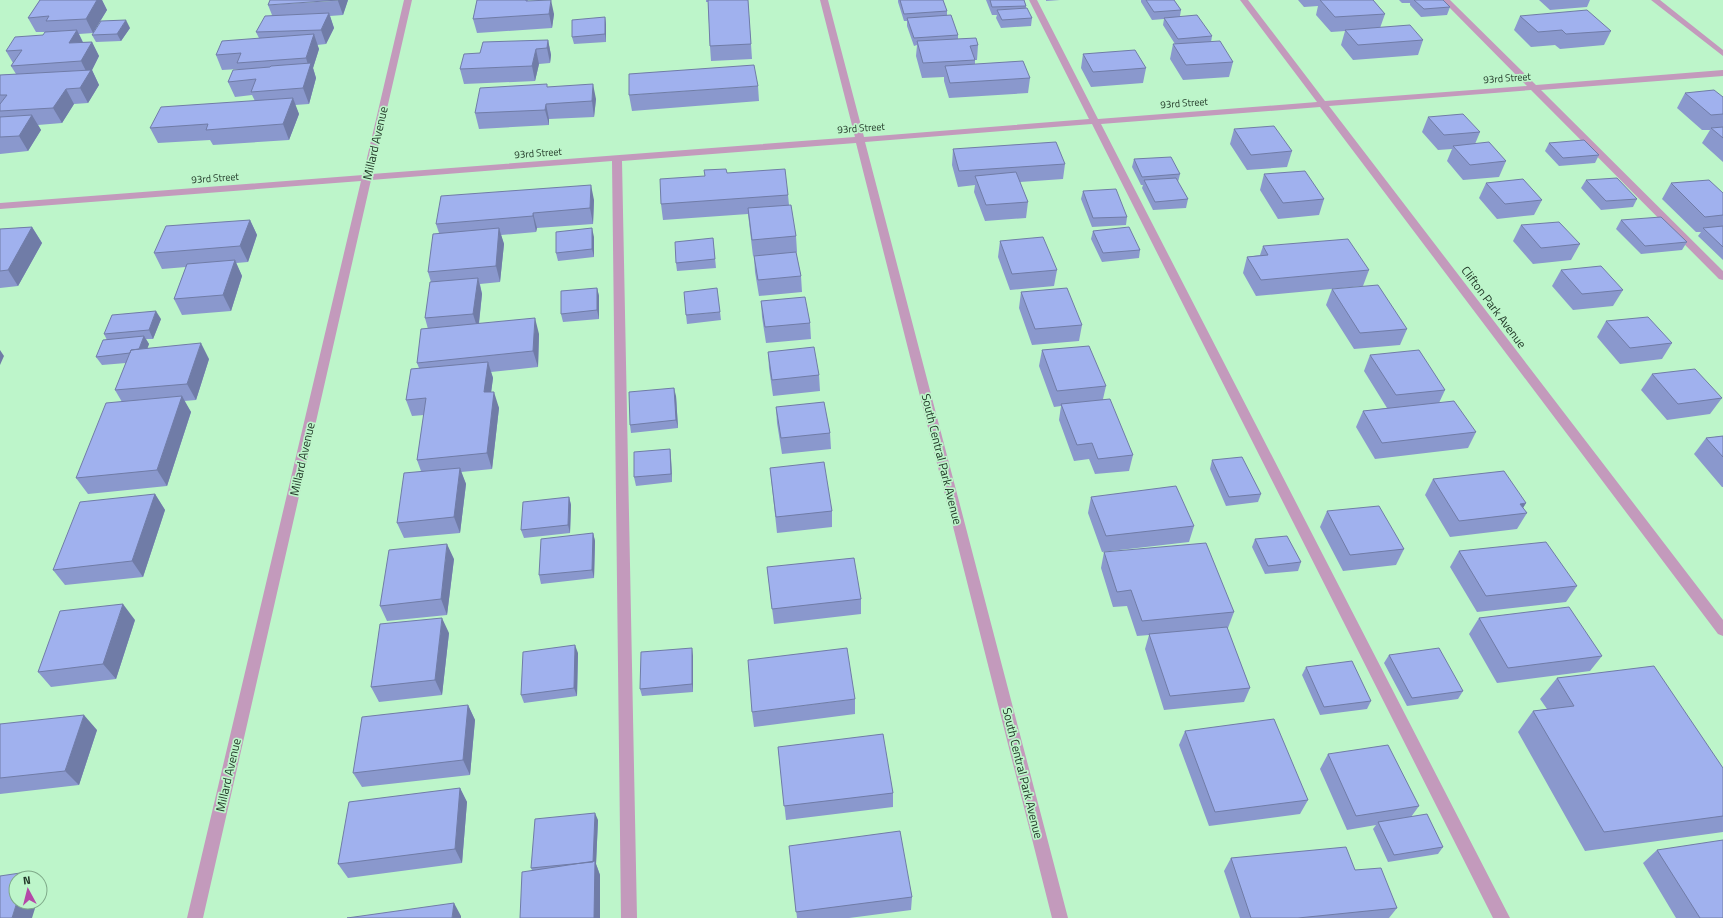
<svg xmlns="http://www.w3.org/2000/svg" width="1723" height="918" viewBox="0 0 1723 918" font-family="'Titillium Web',sans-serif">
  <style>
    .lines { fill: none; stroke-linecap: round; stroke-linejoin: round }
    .minor { fill: #c39abc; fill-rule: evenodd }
    .wall { fill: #8a98cd }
    .shaded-wall { fill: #707ca7 }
    .building { fill: #a0b1ee; stroke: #707ca7 }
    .labels { text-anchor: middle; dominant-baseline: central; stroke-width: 3.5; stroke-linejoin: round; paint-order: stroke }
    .far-street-label { font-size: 10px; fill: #223928; stroke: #bdf5ca }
    .street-label { font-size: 12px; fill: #223928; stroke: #bdf5ca }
  </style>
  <rect width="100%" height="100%" fill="#bdf5ca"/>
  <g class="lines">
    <path class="minor" d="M404 0H412L372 174 855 137 820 0H828L864 137 1089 119 1029 0H1037L1098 119 1317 102 1240 0H1248L1325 101 1527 86 1442 0H1450L1536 85 1723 70V76L1541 90 1723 271V280L1719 279 1531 90 1329 106 1723 620V636L1718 634 1320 107 1101 124 1510 918H1493L1092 124 865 142 1068 918H1052L856 143 622 161 637 918H621L612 161 371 180 203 918H187L361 181 0 209V203L363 175Z
      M1651 0H1660L1723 50V56Z"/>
  </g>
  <path class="wall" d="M40 0H102L107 10 93 33 79 34 83 42H92L99 56 92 70 99 85 88 103 74 104 62 123 38 125 41 130 28 151 0 154V75L16 74 11 66 13 63 6 51 51 32H36L28 18Z
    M348 0 343 15 330 16 334 28 326 44 317 45 319 49 313 68 316 78 309 104 295 105 299 114 289 140 213 145 210 140 158 143 150 128 255 101 252 95 235 97 228 82 239 70V69L222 70 216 55 259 38 256 32 272 15 268 5Z
    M477 0H528V1L554 14 552 28 477 33 473 19Z
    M706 0H748L752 59 711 61 710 46 708 2H706Z
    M898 0H943L947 11V16L958 35V39L978 45 977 60H975V64L1030 78 1028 93 949 98 944 81V77L922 78 916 56 917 45 914 46 907 26V21H904L898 2Z
    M986 0H1024L1026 6V8L1032 18 1031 26 1001 28 996 18 997 15H992Z
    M1046 0H1060L1046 1Z
    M1141 0H1174L1181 10 1180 16 1212 36 1211 42 1233 62 1229 77 1183 80 1170 59 1173 44H1175L1163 25 1164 19 1152 20 1141 2Z
    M1298 0H1374V1L1385 14 1380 28 1423 40 1418 55 1353 60 1341 45 1345 31 1331 32 1316 15 1318 6 1304 7Z
    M1399 0H1443L1450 7 1447 15 1421 17 1410 5V3H1402Z
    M1539 0H1590L1587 7 1550 10Z
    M1520 16 1611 31 1604 45 1560 49 1555 45 1531 47 1514 30Z
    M605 17 606 25V42L574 44 572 37Z
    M130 28 121 41 96 42 92 35Z
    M548 40 551 55 550 63 539 64 535 81 464 84 460 69 480 53Z
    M1083 54 1146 68 1143 83 1091 87 1081 68Z
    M758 86 759 101 632 111 629 95Z
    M548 87 596 99 594 117 549 119V125L479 129 475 113Z
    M1685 93 1723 97V162L1702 143 1710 130H1702L1677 108Z
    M1428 117 1480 132 1475 144 1506 161 1499 177 1463 180 1447 161 1452 149 1438 150 1422 132Z
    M1234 129 1292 151 1287 167 1247 170 1230 144Z
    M1549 143 1599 155 1595 163 1559 166 1545 151Z
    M953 149 1065 164 1063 179 1020 182 1028 202 1026 218 985 221 974 192 975 185 958 187 952 165Z
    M1134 159 1180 174 1178 182 1188 199 1186 208 1153 210 1142 188 1143 185H1141L1132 167Z
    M727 173 788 195 789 205 796 236 797 252H796L801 276 802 292 759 296 755 272 754 256 786 253 753 256 748 214 663 220 661 204 705 176Z
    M1264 174 1324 199 1319 215 1278 219 1260 190Z
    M1586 180 1637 199 1633 207 1601 210 1581 188Z
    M1486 183 1542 200 1534 215 1497 219 1479 198Z
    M1671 183 1723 193V260L1698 236 1701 232H1696L1662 199Z
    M1083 191 1127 217 1126 225 1092 227 1081 199Z
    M594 200 593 224 537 228 536 232 501 235 504 244 500 282 480 284 482 294 479 324 539 334 538 367 491 372 493 378 491 392 499 408 492 469 461 472 466 484 460 533 404 538 397 523 421 471 417 460 424 415 412 416 406 400 419 368 417 363 428 329 425 318 431 282 428 272 439 233 436 224Z
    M250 220 257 235 248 262 236 263 242 276 231 311 182 315 174 299 186 267 162 269 154 253Z
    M1621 220 1687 242 1682 250 1641 254 1616 229Z
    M1521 225 1580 244 1571 260 1533 264 1513 241Z
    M32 227 42 243 18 286 0 288V229Z
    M1093 231 1140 250 1139 258 1102 262 1091 239Z
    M594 237V257L558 261 556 253Z
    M713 238 716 268 677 271 676 263Z
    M1000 241 1057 270 1054 286 1010 290 998 257Z
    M1263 246 1369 270 1363 286 1256 296 1243 273 1247 257 1260 255Z
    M1561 270 1623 290 1613 306 1573 310 1552 286Z
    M597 288 599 296V319L563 322 561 314Z
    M1332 289 1407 329 1400 345 1354 349 1326 305Z
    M1021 292 1082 325 1079 341 1032 345 1019 308Z
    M761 301 810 323 811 339 766 343 762 317Z
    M720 312 721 320 687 324 686 315Z
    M161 319 153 339H146L149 344 147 348 209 359 196 400 184 401 191 412 167 486 88 494 76 478 122 402 115 390 126 363 102 365 96 357 107 340 104 334Z
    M1606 321 1672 343 1662 359 1620 364 1597 337Z
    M1042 350 1106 386 1103 399 1133 455 1129 471 1095 474 1089 459 1074 461 1059 420 1061 406 1054 407 1039 366Z
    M768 352 819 375 820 391 773 396 769 368Z
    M1370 355 1445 390 1439 403 1476 432 1468 448 1375 459 1356 427 1363 411 1387 408 1364 371Z
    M1652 374 1722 398 1710 414 1667 420 1641 390Z
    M676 396 678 428 631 433 630 425Z
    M776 407 830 433 831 449 782 454 777 423Z
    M1723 436V487H1722L1694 454 1706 438Z
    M670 449 671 458 672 482 636 486 634 477Z
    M1212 460 1261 494 1258 502 1226 506 1210 469Z
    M770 468 832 511V527L777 533Z
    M1433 479 1526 503 1523 508 1527 513 1517 529 1450 537 1425 495Z
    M155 494 165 510 143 577 65 585 53 570Z
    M569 497 571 505 570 533 524 538 521 530Z
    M1091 497 1194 526 1189 542 1102 552 1088 513Z
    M1327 511 1404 549 1396 565 1343 571 1320 527Z
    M593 533 595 541 594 578 541 584 539 575Z
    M1255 539 1301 562 1298 571 1265 574 1252 547Z
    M1459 551 1577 586 1566 602 1477 612 1450 567Z
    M1104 552 1234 612 1228 628H1227L1250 688 1244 702 1164 710 1145 649 1149 635 1137 636 1127 606 1113 607 1101 568Z
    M454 559 447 615 387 621 380 606Z
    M767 567 861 599V614L774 624Z
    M1479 618 1602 656 1590 671 1497 683 1469 634Z
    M135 620 116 679 51 687 38 672Z
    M449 633 442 695 379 702 371 687Z
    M578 653 577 696 524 703 521 695Z
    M1389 655 1463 691 1458 699 1407 706 1384 663Z
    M693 656V692L642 696 640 689Z
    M1306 667 1371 701 1367 709 1320 715 1302 675Z
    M1557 678 1723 768V832L1585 851 1518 732 1533 711 1547 709 1540 699Z
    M855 699V714L754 727 752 712Z
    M468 705 475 720 470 775 362 787 353 773Z
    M0 724 97 730 79 785 0 794Z
    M1185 731 1308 800 1300 814 1209 826 1179 745Z
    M778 747 893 793V807L786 820Z
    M1328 754 1419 806 1411 817 1443 847 1438 854 1388 862 1373 829 1376 825 1347 830 1320 769Z
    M460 788 467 802 462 863 348 878 338 864Z
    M598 820 596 864 600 875V918H520L532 870 531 868Z
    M789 846 912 897 911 910 849 918H797Z
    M1657 850 1723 918H1676L1643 863Z
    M1231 858 1355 870 1397 908 1389 918H1240L1224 871Z"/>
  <path class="shaded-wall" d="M97 0H102L107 10 93 33 86 19Z
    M338 0H348L343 15 338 1Z
    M551 0 554 14 552 28 549 14Z
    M329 13 334 28 326 44 321 30Z
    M605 17 606 25V42L605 34Z
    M126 20 130 28 121 41 117 34Z
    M77 30 84 45 69 43Z
    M314 34 319 49 313 68 316 78 309 104 303 88 309 68 306 58Z
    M548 40 551 55 550 63 547 48Z
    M92 42 99 56 92 70 99 85 88 103 80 88 88 75 81 61Z
    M536 49 539 64 535 81 532 66Z
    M593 84 596 99 594 117 592 101Z
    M66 89 74 104 62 123 53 108Z
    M293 98 299 114 289 140 283 124Z
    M546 104 549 119V125L545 110Z
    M32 115 41 130 28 151 19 136Z
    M591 185 594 200 593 224 590 208Z
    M533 213 537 228 536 232 533 216Z
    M250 220 257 235 248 262 240 246Z
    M32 227 42 243 18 286 8 270Z
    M499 228 504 244 500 282 496 266Z
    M592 228 594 237V257L592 249Z
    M235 260 242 276 231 311 223 295Z
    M478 278 482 294 478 330 473 314Z
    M597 288 599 296V319L597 310Z
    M156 311 161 319 153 339 149 330Z
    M535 318 539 334 538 367 533 351Z
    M144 336 149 344 143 361 138 352Z
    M201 343 209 359 196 400 187 384Z
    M0 350 4 356 0 365Z
    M488 362 493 378 489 408 484 392Z
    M674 388 676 396 678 428 676 420Z
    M494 392 499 408 492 469 487 453Z
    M182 396 191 412 167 486 157 470Z
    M670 449 671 458 672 482 671 474Z
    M460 468 466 484 460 533 454 517Z
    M155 494 165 510 143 577 132 561Z
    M569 497 571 505 570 533 568 525Z
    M1526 503 1519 514 1520 504Z
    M593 533 595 541 594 578 592 570Z
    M447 544 454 559 447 615 441 599Z
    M123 604 135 620 116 679 103 664Z
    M442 618 449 633 442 695 435 680Z
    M575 645 578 653 577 696 574 688Z
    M692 648 693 656V692L692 684Z
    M468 705 475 720 470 775 463 760Z
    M84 715 97 730 79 785 65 771Z
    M460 788 467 802 462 863 455 849Z
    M595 813 598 820 596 864 600 875V918H594L593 862Z
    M27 872 34 878H25Z
    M40 883 43 886 40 894Z
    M17 902H37L32 918H12Z
    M454 903 461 916V918H452Z"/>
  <path class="building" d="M40 0H97L86 19 46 21 49 16 28 18Z
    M270 0H338L268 5Z
    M477 0H526V1L551 0 549 14 473 19Z
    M708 0H748L751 44 710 46Z
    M900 0H943L947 11 904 14Z
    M990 0H1024L1026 6 992 7Z
    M1146 0H1174L1181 10 1154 12Z
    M1320 0H1373L1385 14 1335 17Z
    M1414 0H1443L1450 7 1424 9Z
    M1027 8 1032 18 1002 20 997 10Z
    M1587 10 1611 31 1566 34 1562 30 1538 32 1520 16Z
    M329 13 321 30 256 32 265 16Z
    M951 15 958 35 914 38 907 18Z
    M1197 15 1212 36 1178 39 1164 18Z
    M605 17V34L572 37V20Z
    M126 20 117 34 92 35 101 21Z
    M1410 25 1423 40 1358 45 1345 30Z
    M77 30 69 43 92 42 81 61 11 66 22 50 6 51 15 37 43 35 45 32Z
    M314 34 306 58 237 63 241 53 216 55 222 41Z
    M976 38 978 45 970 46 975 60 923 63 917 41Z
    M548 40 547 48 536 49 532 66 460 69 464 54 480 53 483 42Z
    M1220 41 1233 62 1186 65 1173 44Z
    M1135 50 1146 68 1093 72 1083 54Z
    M1023 61 1030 78 950 83 945 66Z
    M311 63 303 88 251 92 256 79 228 82 233 70 270 67 271 66Z
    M754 65 758 86 629 95V74Z
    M91 70 80 88 66 89 53 108 0 111V104L7 95H0V75Z
    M547 84V87L593 84 592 101 546 104 545 110 475 113 480 88Z
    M1714 90 1723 97V114L1711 115 1685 93Z
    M293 98 283 124 206 130 208 124 150 128 161 107Z
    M1463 114 1480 132 1444 135 1428 117Z
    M32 115 19 136 0 137V117Z
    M1274 126 1292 151 1251 155 1234 129Z
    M1723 127V138L1711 128Z
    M1584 140 1599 155 1563 158 1549 143Z
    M1056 142 1065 164 959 171 953 149Z
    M1489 142 1506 161 1470 165 1453 146Z
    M1171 157 1180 174 1142 177 1134 159Z
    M726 169 727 173 785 169 788 195 661 204 660 179 705 176 704 170Z
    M1305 171 1324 199 1283 203 1264 174Z
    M1016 172 1028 202 986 205 975 176Z
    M1176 178 1188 199 1155 202 1144 180Z
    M1617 178 1637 199 1606 201 1586 180Z
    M1523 179 1542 200 1505 204 1486 183Z
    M1709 180 1723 193V215L1705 217 1671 183Z
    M591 185 590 208 533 213V216L436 224 441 196Z
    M1116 189 1127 217 1093 218 1083 191Z
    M791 205 796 236 752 240 748 208Z
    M1661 217 1687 242 1645 246 1621 220Z
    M250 220 240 246 154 253 166 226Z
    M1559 222 1580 244 1541 248 1521 225Z
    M1723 226V247L1703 228Z
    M32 227 8 270 0 271V229Z
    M1129 227 1140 250 1103 253 1093 231Z
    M499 228 496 266 428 272 433 234Z
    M592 228V249L556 253V232Z
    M1043 237 1057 270 1012 274 1000 241Z
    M713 238 715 259 676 263 675 242Z
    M1348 239 1369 270 1261 280 1247 257 1268 255 1263 246Z
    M796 252 801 276 758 280 754 256Z
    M235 260 223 295 174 299 187 264Z
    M1601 266 1623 290 1582 294 1561 270Z
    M478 278 473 314 425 318 430 282Z
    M1378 285 1407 329 1360 333 1332 289Z
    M597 288V310L561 314V291Z
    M717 288 720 312 686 315 684 292Z
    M1067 288 1082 325 1035 329 1021 292Z
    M805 297 810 323 765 327 761 301Z
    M156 311 149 330 104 334 112 315Z
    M1648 317 1672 343 1630 348 1606 321Z
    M535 318 533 351 417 363 421 329Z
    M144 336 139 349 131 350 130 353 96 357 103 340Z
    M201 343 187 384 115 390 131 350Z
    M1089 346 1106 386 1057 391 1042 350Z
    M814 347 819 375 772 380 768 352Z
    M1419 350 1445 390 1396 395 1370 355Z
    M488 362 484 392H494L487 453 417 460 426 398 406 400 411 369Z
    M1695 369 1722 398 1678 404 1652 374Z
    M674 388 676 420 630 425 629 392Z
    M182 396 157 470 76 478 106 403Z
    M1110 399 1133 455 1098 459 1092 443 1077 445 1061 404Z
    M1454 401 1476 432 1382 443 1363 411Z
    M824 402 830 433 781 438 776 407Z
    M1723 436V457L1706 438Z
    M670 449 671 474 634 477V452Z
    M1242 457 1261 494 1229 497 1212 460Z
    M824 462 832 511 776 517 770 468Z
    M460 468 454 517 397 523 404 473Z
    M1504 471 1526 503 1520 504 1527 513 1459 521 1433 479Z
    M1176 486 1194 526 1106 536 1091 497Z
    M155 494 132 561 53 570 80 502Z
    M569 497 568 525 521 530 523 502Z
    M1379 506 1404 549 1350 555 1327 511Z
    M593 533 592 570 539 575 541 539Z
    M1287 536 1301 562 1268 566 1255 539Z
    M1546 542 1577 586 1486 596 1459 551Z
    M1206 543 1234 612 1142 621 1131 590 1117 592 1104 552Z
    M447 544 441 599 380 606 389 550Z
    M854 558 861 599 772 609 767 567Z
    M123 604 103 664 38 672 60 611Z
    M1569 607 1602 656 1508 668 1479 618Z
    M442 618 435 680 371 687 380 624Z
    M1227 627 1250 688 1170 696 1149 634Z
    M575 645 574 688 521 695 523 652Z
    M692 648V684L640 689 641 652Z
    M847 648 855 699 752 712 748 660Z
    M1439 648 1463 691 1412 698 1389 655Z
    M1352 661 1371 701 1324 707 1306 667Z
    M1654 666 1723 768V816L1604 832 1533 711 1574 706 1557 678Z
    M468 705 463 760 353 773 362 717Z
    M84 715 65 771 0 778V724Z
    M1274 719 1308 800 1215 812 1185 731Z
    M883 734 893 793 784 806 778 747Z
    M1388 745 1419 806 1356 816 1328 754Z
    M460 788 455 849 338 864 349 802Z
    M595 813 593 862 531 868 535 819Z
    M1427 814 1443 847 1394 855 1378 822Z
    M900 831 912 897 796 912 789 846Z
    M1723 840V918H1700L1657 850Z
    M1346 847 1355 870 1381 868 1397 908 1298 918H1251L1231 858Z
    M595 861 594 918H520L522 872Z
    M27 872 25 878H16V902H17L12 918H0V876Z
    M454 903 452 918H347Z"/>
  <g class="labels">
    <g class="far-street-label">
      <text transform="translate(1507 78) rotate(-4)">93rd Street</text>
      <text transform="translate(1184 103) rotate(-4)">93rd Street</text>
      <text transform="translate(861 128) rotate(-4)">93rd Street</text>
      <text transform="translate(538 153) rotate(-4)">93rd Street</text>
      <text transform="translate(215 178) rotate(-4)">93rd Street</text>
    </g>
    <g class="street-label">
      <text transform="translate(375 143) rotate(-77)">Millard Avenue</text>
      <text transform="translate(1494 307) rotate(53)">Clifton Park Avenue</text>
      <text transform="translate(302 459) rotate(-77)">Millard Avenue</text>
      <text transform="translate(942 459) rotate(76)">South Central Park Avenue</text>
      <text transform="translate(1023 773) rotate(76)">South Central Park Avenue</text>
      <text transform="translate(228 775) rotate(-77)">Millard Avenue</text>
    </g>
  </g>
  <g transform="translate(28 890) rotate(353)"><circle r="19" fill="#bdf5ca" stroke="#7faa89"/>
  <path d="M0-3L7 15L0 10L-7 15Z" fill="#b448a8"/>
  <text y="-6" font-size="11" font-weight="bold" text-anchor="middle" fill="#223928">N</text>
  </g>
</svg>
